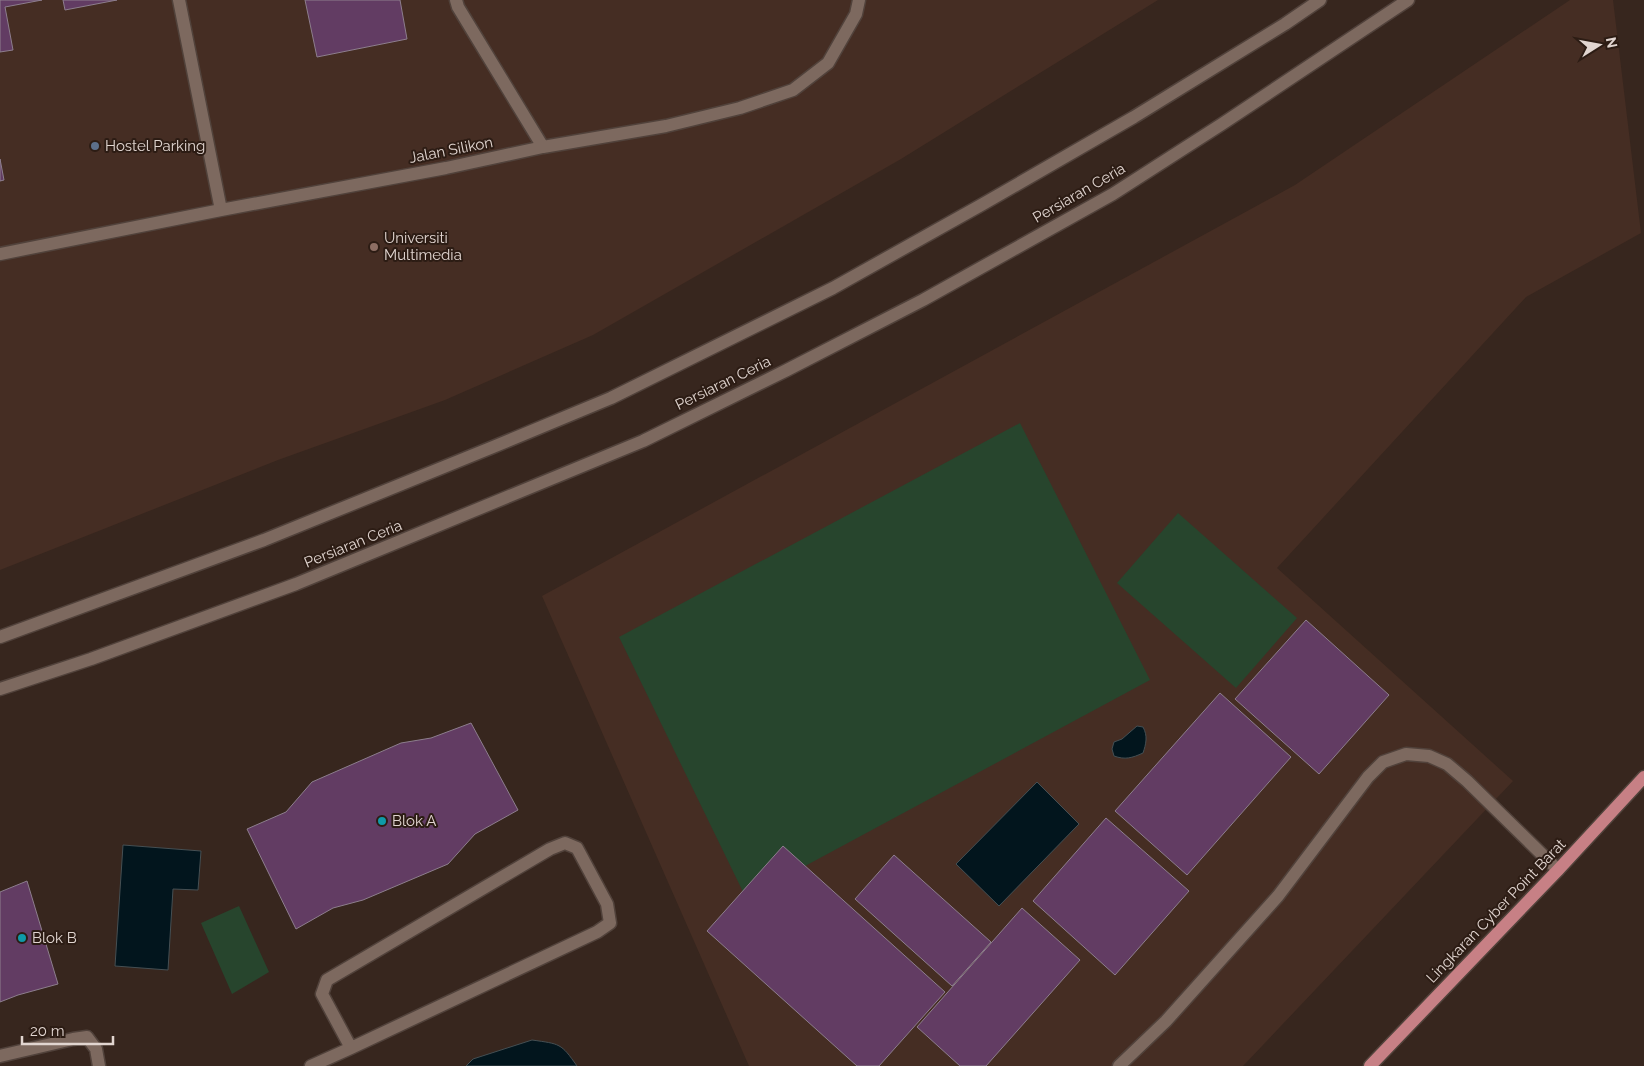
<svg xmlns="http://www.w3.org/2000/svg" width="1644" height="1066" viewBox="0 0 1644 1066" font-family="Raleway,sans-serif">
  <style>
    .built { fill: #452d23 }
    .green { fill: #27452d }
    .water { fill: #02151d; stroke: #454f53 }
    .building { fill: #623c63; stroke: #8d7e8d }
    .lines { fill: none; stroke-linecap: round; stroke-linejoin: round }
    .minor-casing { stroke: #51423b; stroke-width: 15 }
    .major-casing { stroke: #51423b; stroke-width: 15 }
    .minor { stroke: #7d695f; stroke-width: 12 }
    .major { stroke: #c78085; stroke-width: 12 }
    .service-dot { fill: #5c6f8a; stroke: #2c1c14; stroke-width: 2 }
    .education-dot { fill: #8d6e63; stroke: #2c1c14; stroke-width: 2 }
    .culture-dot { fill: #0f9aa8; stroke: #2c1c14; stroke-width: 2 }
    .labels { text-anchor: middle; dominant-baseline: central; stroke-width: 4; stroke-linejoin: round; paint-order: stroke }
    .poi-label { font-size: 15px; fill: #e1d5d0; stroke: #2c1c14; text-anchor: start }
    .street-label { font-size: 15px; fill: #e1d5d0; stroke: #2c1c14 }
  </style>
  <rect width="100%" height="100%" fill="#37261e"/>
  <path class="built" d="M0 0H1158L901 159 593 335 445 400 278 460 0 570Z
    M1570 0H1613L1641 233 1526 297 1277 568 1513 781 1243 1066H749L542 596 1295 185Z"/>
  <path class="green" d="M1020 423 1150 680 746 898 619 637Z
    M1178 513 1297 618 1236 688 1117 583Z
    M239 906 269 972 232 994 201 923Z"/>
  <path class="water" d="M1137 726 1143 727C1148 736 1146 744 1143 753 1132 758 1125 760 1114 756L1112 749 1114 742 1122 739Z
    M1037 782 1079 824 999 906 956 864Z
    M123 845 201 851 198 890 173 889 168 970 115 966Z
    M532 1040C560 1044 561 1043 577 1066H466L473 1059Z"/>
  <path class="building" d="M0 0H42L5 7 13 50 0 52Z
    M63 0H117L65 10Z
    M305 0H400L407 39 317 57Z
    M0 159 4 180 0 181Z
    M1306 620 1389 695 1319 774 1235 699Z
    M1220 693 1291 757 1187 875 1115 811Z
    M471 723 518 810 475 834 448 864 363 900 333 908 296 929 247 829 286 812 312 782 401 743 431 738Z
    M1106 818 1189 891 1115 975 1033 901Z
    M783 846 945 992 879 1066H857L707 931Z
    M894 855 991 942 952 986 855 899Z
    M27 881 58 984 18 995 0 1002V892Z
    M1022 908 1080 960 986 1066H960L917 1027Z"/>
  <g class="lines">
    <defs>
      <path id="minor" d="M179 0 221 210
        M456 0 458 7 543 147
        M0 254 221 210 446 168 543 147 666 126 740 108 793 90 828 63 856 14 859 0
        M0 637 264 540 493 447 611 398 833 288 983 204 1134 117 1285 24 1320 0
        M0 689 91 659 296 584 643 441 787 370 923 300 1113 194 1222 124 1408 0
        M0 1056 73 1039 87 1037 96 1049 99 1066
        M311 1066 351 1048 597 932 610 923 607 904 577 848 565 843 550 849 327 980 322 994 351 1048
        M1119 1066 1166 1021 1278 896 1368 777 1383 762 1406 754 1429 756 1447 764 1467 781 1558 870"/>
      <path id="major" d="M1370 1066 1558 870 1644 777"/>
    </defs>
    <use href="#minor" class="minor-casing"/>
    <use href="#major" class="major-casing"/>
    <use href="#minor" class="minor"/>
    <use href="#major" class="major"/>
  </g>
  <circle class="service-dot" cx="95" cy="146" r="5"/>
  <circle class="education-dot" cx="374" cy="247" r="5"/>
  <g class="culture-dot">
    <circle cx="382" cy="821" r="5"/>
    <circle cx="22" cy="938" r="5"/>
  </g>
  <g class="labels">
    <g class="poi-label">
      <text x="105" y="146">Hostel Parking</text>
      <text x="384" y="238">Universiti<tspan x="384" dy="17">Multimedia</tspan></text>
      <text x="392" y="821">Blok A</text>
      <text x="32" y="938">Blok B</text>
    </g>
    <g class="street-label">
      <text transform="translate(451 150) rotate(-11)">Jalan Silikon</text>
      <text transform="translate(1079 193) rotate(-30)">Persiaran Ceria</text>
      <text transform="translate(723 383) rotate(-26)">Persiaran Ceria</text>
      <text transform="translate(353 544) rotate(-22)">Persiaran Ceria</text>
      <text transform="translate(1496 911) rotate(-46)">Lingkaran Cyber Point Barat</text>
    </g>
  </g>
  <g transform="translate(1599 45) rotate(79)" stroke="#2c1c14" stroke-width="4" paint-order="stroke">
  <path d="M0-4L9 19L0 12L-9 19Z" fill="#e1d5d0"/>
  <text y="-8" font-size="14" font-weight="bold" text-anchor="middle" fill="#e1d5d0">N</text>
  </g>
  <path d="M22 1036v8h91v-8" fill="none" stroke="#e1d5d0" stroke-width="2.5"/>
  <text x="30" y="1036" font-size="15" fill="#e1d5d0" stroke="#2c1c14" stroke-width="4" paint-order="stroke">20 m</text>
</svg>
